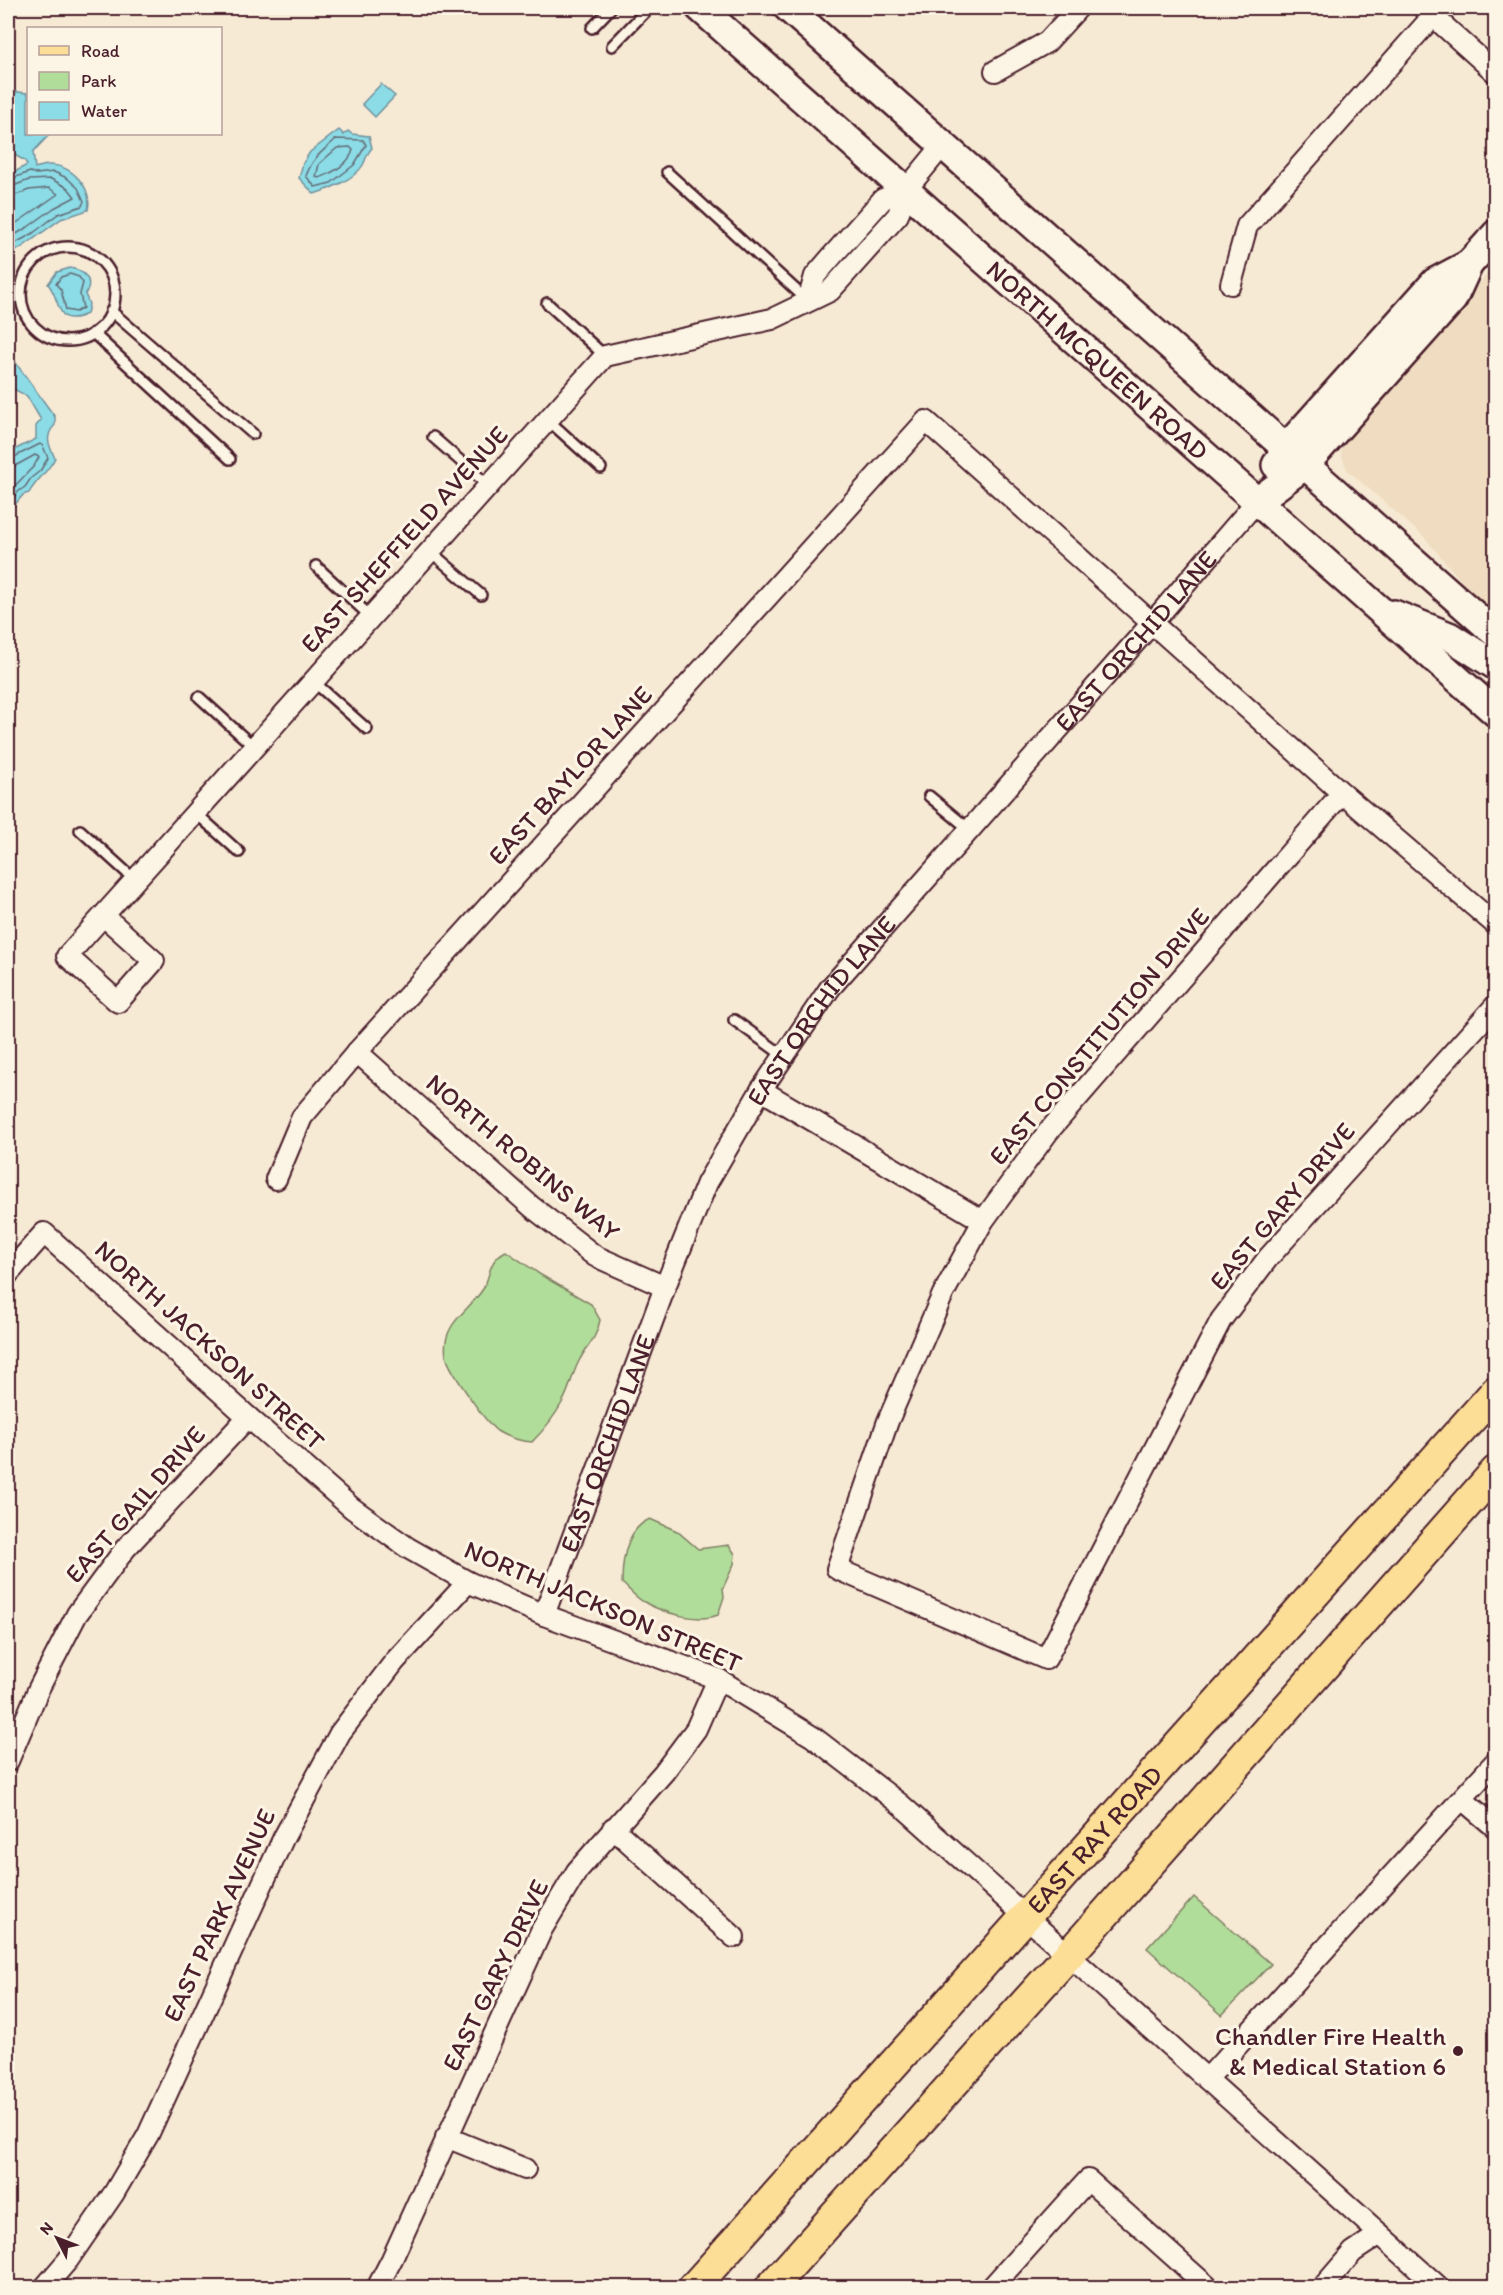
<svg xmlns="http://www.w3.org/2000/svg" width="1503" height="2295" viewBox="0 0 1503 2295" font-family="Itim,sans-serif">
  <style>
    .built { fill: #f0ddc1 }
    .green { fill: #b1dd9a; stroke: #7e7e62; stroke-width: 1.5 }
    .water { fill: #8bdce6; stroke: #71909b; stroke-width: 1.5 }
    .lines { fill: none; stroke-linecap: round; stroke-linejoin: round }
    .shore { stroke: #646b76; stroke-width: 1.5 }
    .lane-casing { stroke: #4a1f2b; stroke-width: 14 }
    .street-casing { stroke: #4a1f2b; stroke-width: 24 }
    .secondary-casing { stroke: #4a1f2b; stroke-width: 32 }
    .primary-casing { stroke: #4a1f2b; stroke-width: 34 }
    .lane { stroke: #fcf5e5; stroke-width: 9 }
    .street { stroke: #fcf5e5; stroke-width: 20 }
    .secondary { stroke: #fcf5e5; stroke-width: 27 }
    .primary { stroke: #fcde96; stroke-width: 30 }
    .poi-dot { fill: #4a1f2b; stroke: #fcf5e5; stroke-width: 2 }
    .labels { text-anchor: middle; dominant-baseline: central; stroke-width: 6; stroke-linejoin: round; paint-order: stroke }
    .street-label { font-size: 26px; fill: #4a1f2b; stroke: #fcf5e5 }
    .poi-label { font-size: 26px; fill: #4a1f2b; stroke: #fcf5e5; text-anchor: end }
  </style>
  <rect width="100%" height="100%" fill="#f7ead5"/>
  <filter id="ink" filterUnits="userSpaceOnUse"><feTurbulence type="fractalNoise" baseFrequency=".0167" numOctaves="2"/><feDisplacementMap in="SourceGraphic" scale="12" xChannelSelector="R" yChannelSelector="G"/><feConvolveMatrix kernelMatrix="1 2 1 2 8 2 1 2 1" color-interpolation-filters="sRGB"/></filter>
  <g filter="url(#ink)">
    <path class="built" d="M1495 265V616L1481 604 1423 536 1347 470 1341 454 1343 442Z"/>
    <path class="green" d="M506 1251 541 1275 591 1304 600 1320C596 1340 588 1344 579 1361 572 1374 570 1389 563 1401 555 1416 544 1430 532 1442 519 1441 508 1438 497 1431 486 1423 451 1372 447 1359 445 1355 445 1346 446 1341 450 1319 472 1307 483 1289 492 1273 487 1261 506 1251Z
      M650 1519 677 1531 698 1549 729 1545 735 1554 734 1564 723 1588 724 1597 718 1615C698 1623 663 1613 644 1602 636 1598 629 1589 622 1583 622 1560 626 1529 650 1519Z
      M1194 1897 1271 1964 1222 2015 1147 1948Z"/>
    <path class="water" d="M381 84 395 96 375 117 362 104Z
      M8 91 28 93V134H50L33 152 35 168C39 167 44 165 49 165 72 165 93 188 88 210L61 219 21 248 8 253V176L27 165 25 161 8 151Z
      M339 130 344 135 348 131 352 134 369 136 372 148C367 153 366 159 363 165 355 179 328 190 314 194L299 178 303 163 310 152Z
      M70 268C83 270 95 280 85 294L89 304 87 314C54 329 62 300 48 284L57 272Z
      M8 352 55 417V425C44 436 49 446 55 458 48 472 36 480 29 493L23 495 8 513V456L18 448 36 439V426L41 420 27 396 8 386Z"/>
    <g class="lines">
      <path class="shore" d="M336 139 363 140 366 145 354 165 331 183 315 187 306 176C313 157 321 153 336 139Z
        M350 147 353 150C349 165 332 173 319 178L316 177 319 164 337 148Z
        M8 180 30 172 36 174 54 172 67 178 78 188 84 201 82 206 58 214 32 234 8 247
        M8 188 29 180 51 179 68 188 75 197 54 208 28 227 8 239
        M8 197 16 195 29 190 49 188 58 194 8 229
        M70 274 79 277 83 283 80 294 83 308 76 312 66 310 61 290 56 284 61 277Z
        M8 460 40 444 43 446 48 458 40 471 31 478 25 487 19 491 8 504
        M8 467 15 466 35 455 39 457 34 466 8 493"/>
      <defs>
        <path id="lane" d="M592 28 611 8
          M612 46 649 8
          M667 172 808 301
          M21 294a47 47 0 1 1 94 0a47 47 0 1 1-94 0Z
          M547 303 605 356
          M111 311 253 434
          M93 333 230 459
          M548 420 601 468
          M433 437 489 486
          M430 551 481 595
          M316 566 371 617
          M313 681 367 729
          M199 697 254 747
          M929 796 970 830
          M196 813 239 852
          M80 830 135 880
          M734 1020 784 1056"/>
        <g id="street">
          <path d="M1424 8 1496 73"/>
          <path d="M995 71 1047 42 1078 8"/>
          <path d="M1231 284 1247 226 1440 8"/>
          <path d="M808 301 815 276 833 255 883 199 906 190"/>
          <path d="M1342 793 1048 1132 983 1221 943 1294 888 1421 837 1569 1046 1659 1221 1320 1268 1258 1496 1005"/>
          <path d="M104 916 154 961 118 1002 67 956 605 356 772 319 830 291 898 215 906 190 943 145"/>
          <path d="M357 1052 532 1207 595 1256 665 1287"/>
          <path d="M761 1090 983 1221"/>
          <path d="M276 1179 302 1117 357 1052 926 421 1342 793 1496 925"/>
          <path d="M8 1274 44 1233 248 1417 352 1508 408 1548 468 1582 544 1615 718 1679 813 1737 900 1804 1440 2288"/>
          <path id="s1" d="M544 1615 665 1287 707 1183 761 1090 830 988 1153 622 1256 502"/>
          <path d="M8 1761 39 1688 77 1614 125 1549 248 1417"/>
          <path d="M1462 1799 1496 1828"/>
          <path d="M613 1828 734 1937"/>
          <path d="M1207 2079 1496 1761"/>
          <path d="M446 2137 525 2169"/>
          <path d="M44 2288 68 2260 114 2193 148 2135 283 1839 340 1733 395 1661 468 1582"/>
          <path d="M377 2288 392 2259 542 1929 577 1871 664 1772 696 1729 718 1679"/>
          <path d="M991 2288 1088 2180 1209 2288"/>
          <path d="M1322 2288 1353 2252 1380 2234"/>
        </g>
        <g id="secondary">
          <path id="s2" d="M700 8 1496 713"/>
          <path d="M788 8 1496 634"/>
          <path d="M1276 465 1285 449 1435 282 1469 264"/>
          <path d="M1256 502 1304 466 1453 299 1469 264 1496 234"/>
          <path d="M1394 614 1449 636 1496 666"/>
        </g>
        <g id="primary">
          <path id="s3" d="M693 2288 1496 1391"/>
          <path d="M770 2288 1088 1933 1496 1471"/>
        </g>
      </defs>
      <use href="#lane" class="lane-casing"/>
      <use href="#street" class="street-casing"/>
      <use href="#secondary" class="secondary-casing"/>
      <use href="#primary" class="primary-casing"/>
      <use href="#lane" class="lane"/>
      <use href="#street" class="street"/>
      <use href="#secondary" class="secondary"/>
      <use href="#primary" class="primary"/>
    </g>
  </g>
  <circle class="poi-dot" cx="1458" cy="2051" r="6"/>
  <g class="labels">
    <g class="street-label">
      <text stroke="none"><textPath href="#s2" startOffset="531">NORTH MCQUEEN ROAD</textPath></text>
      <text transform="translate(404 539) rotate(-48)">EAST SHEFFIELD AVENUE</text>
      <text stroke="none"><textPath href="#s1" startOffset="1155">EAST ORCHID LANE</textPath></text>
      <text transform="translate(570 775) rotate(-48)">EAST BAYLOR LANE</text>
      <text stroke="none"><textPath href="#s1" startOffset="669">EAST ORCHID LANE</textPath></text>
      <text transform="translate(1099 1036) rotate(-50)">EAST CONSTITUTION DRIVE</text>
      <text transform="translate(523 1157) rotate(40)">NORTH ROBINS WAY</text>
      <text transform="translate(1282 1206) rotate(-50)">EAST GARY DRIVE</text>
      <text transform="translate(210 1345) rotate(42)">NORTH JACKSON STREET</text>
      <text stroke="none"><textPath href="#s1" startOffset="183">EAST ORCHID LANE</textPath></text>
      <text transform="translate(135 1504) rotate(-49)">EAST GAIL DRIVE</text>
      <text transform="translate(603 1606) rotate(23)">NORTH JACKSON STREET</text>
      <text stroke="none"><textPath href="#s3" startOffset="602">EAST RAY ROAD</textPath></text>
      <text transform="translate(219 1915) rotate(-65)">EAST PARK AVENUE</text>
      <text transform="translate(495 1975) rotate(-64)">EAST GARY DRIVE</text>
    </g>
    <g class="poi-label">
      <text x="1446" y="2036">Chandler Fire Health<tspan x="1446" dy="30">&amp; Medical Station 6</tspan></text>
    </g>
  </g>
  <rect width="1503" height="2295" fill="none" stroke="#fcf5e5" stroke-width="30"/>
  <rect x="15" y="15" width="1473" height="2265" fill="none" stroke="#4a1f2b" stroke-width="2" filter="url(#ink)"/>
  <rect x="27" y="27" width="195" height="108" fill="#fcf5e5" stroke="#b59f9b" stroke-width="1.5"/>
  <rect x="39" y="46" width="30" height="9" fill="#fcde96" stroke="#b59f9b" stroke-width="1.5"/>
  <text x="81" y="57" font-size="18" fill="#4a1f2b">Road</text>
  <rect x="39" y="72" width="30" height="18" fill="#b1dd9a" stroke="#b59f9b" stroke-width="1.5"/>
  <text x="81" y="87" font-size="18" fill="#4a1f2b">Park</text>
  <rect x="39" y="102" width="30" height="18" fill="#8bdce6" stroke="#b59f9b" stroke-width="1.5"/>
  <text x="81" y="117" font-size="18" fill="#4a1f2b">Water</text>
  <g transform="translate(57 2238) rotate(312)" stroke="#fcf5e5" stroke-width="4.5" paint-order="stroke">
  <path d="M0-4.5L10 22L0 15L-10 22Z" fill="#4a1f2b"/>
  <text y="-9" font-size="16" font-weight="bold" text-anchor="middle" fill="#4a1f2b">N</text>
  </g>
</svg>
